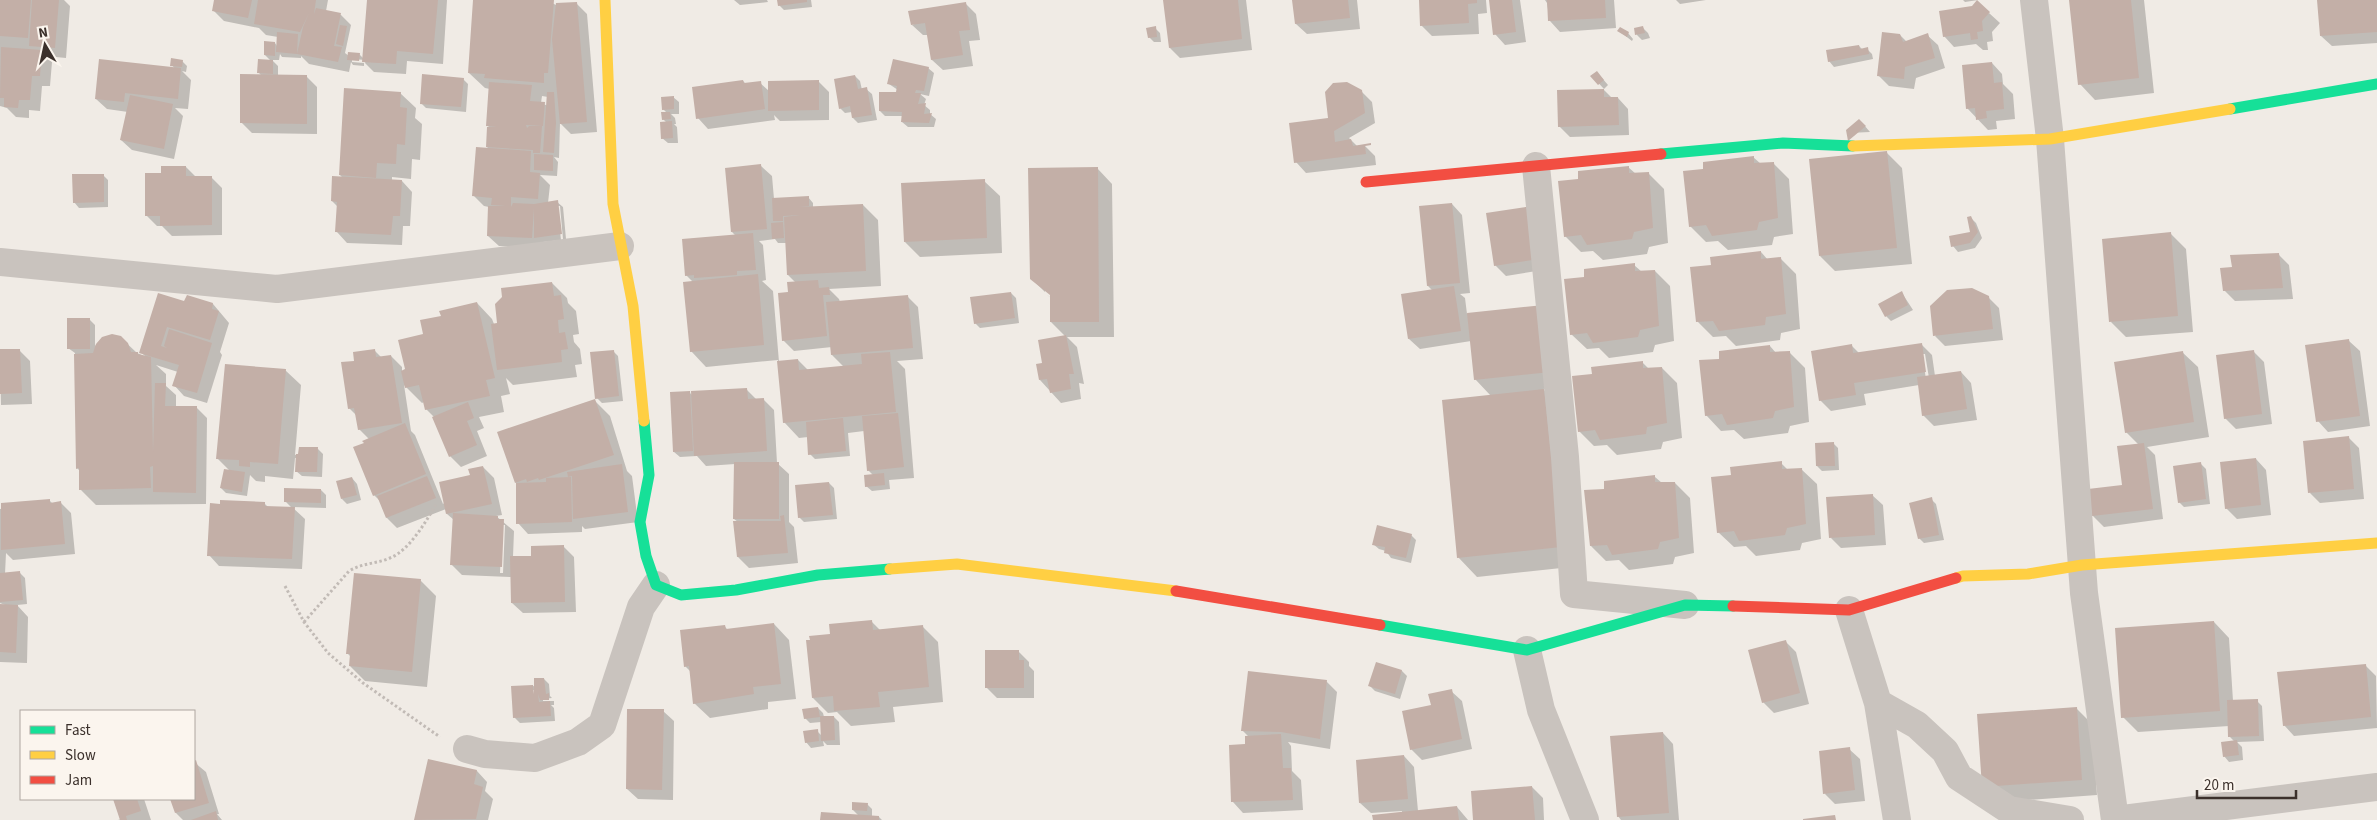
<svg xmlns="http://www.w3.org/2000/svg" width="2377" height="820" viewBox="0 0 2377 820" font-family="'Source Sans 3',sans-serif">
  <style>
    .shadow { fill: #0003; fill-rule: evenodd }
    .building { fill: #c3afa7 }
    .lines { fill: none; stroke-linecap: round; stroke-linejoin: round }
    .path { stroke: #c2bbb6; stroke-width: 3; stroke-dasharray: 2.5 2.5; stroke-linecap: butt }
    .street { stroke: #c9c3be; stroke-width: 28 }
    .fast { stroke: #16e098; stroke-width: 11 }
    .slow { stroke: #ffcf43; stroke-width: 11 }
    .jam { stroke: #f24e42; stroke-width: 11 }
  </style>
  <rect width="100%" height="100%" fill="#f0ebe5"/>
  <path class="shadow" d="M0 0H64L70 6 66 58 46 56 52 62 50 86H42L40 111 29 110V118L16 117 7 108 0 106Z
    M216 0H328L326 11 341 15 351 25 345 53 349 56 359 54 364 59 368 0H447L443 64 407 61 406 74 374 72 365 63 366 60 352 59V62L364 63V66L353 65 351 62 349 72 309 64 301 56V58L282 57 280 54 279 60H272L278 66V76L307 77 317 87V134L252 133 241 122 262 76 259 73 271 61 265 55 275 43 277 46 278 37 266 35 259 28 224 21 213 10Z
    M475 0H546L556 5 576 3 587 14 597 132 571 134 560 123 559 158 554 157 558 162 557 176 540 175 550 185 548 203 557 202 563 207 566 239H563L560 206H557L561 240 543 242 542 248 499 246 488 236 489 207 484 206 474 196 490 150 487 147 490 128 487 125 490 89 485 88 469 73ZM542 96 548 97V106L541 103Z
    M734 0H767L768 2 740 5Z
    M778 0H811L812 7 784 10 779 5Z
    M1164 0H1246L1252 50 1180 58 1170 48Z
    M1293 0H1357L1360 29 1307 34 1296 24Z
    M1420 0H1486L1487 13 1478 14 1479 34 1432 36 1421 25Z
    M1490 0H1520L1526 42 1505 45 1495 34Z
    M1545 0H1614L1616 28 1560 32 1550 21 1547 3Z
    M1676 0H1706L1680 4Z
    M1963 0H1978L1965 2Z
    M2070 0H2144L2154 93 2095 100 2080 84Z
    M2319 0H2377V43L2332 46 2321 36Z
    M965 3 976 14 980 40 969 41 973 66 943 70 932 60 928 35H923L912 25Z
    M1989 13 2000 23 1992 32 1993 41 1987 42 1988 50H1983L1976 44 1954 47 1944 36Z
    M1155 28 1160 33 1161 42H1154L1149 37Z
    M1643 28 1648 33 1650 38 1642 40 1637 35 1636 29Z
    M1619 31 1628 33 1633 39 1632 41Z
    M1900 35 1907 42 1927 35 1938 45 1945 68 1916 78 1914 89 1889 86 1878 75Z
    M1859 46 1862 49H1867L1872 54 1873 59 1834 67 1829 61Z
    M182 61 187 66 186 72 182 71 191 80 188 109 175 108 183 116 174 159 132 150 121 140 128 112 107 109 96 99 175 69 172 65Z
    M1992 63 2002 74 2003 84 2013 94 2015 119 1996 121 1997 129 1988 130 1967 108Z
    M928 68 934 73 929 96 920 94 926 99 924 105 930 110V114L936 119 934 127H908L902 122 903 116H885L880 111 897 94 898 90 889 84Z
    M855 76 860 81 862 90 866 89 872 94 877 120 858 123 853 118 852 112 845 113 840 108Z
    M1592 76 1602 78 1608 85 1604 89Z
    M463 79 468 84 466 112 426 108 421 103Z
    M743 81 746 84 760 83 769 91 819 82 829 92V120L780 121 774 115 775 120 708 129 698 118Z
    M1604 90 1612 98H1618L1628 109 1629 135 1570 137 1559 126Z
    M1361 91 1372 102 1375 123 1349 138 1357 146 1364 145 1375 156 1376 165 1306 173 1296 162 1330 119Z
    M400 93 416 108 415 118 422 124 420 160 412 159 411 179 392 177V181H402L412 192 410 226H403L402 245 347 243 337 232 338 207 332 201 343 178 340 175Z
    M673 97 679 102V114H671L675 118 676 124H674L677 127 678 143H668L662 138 666 122 663 119 667 113 663 109Z
    M1864 125 1870 132 1849 133Z
    M1887 153 1902 168 1912 264 1835 271 1820 256Z
    M1753 157 1761 164 1773 163 1789 179 1793 234 1774 237 1772 245 1728 250 1718 241 1706 242 1690 226 1705 170Z
    M761 166 772 176 774 199 808 197 813 203V208L863 205 878 220 881 286 829 289 839 299 840 302 908 297 918 307 923 359 897 361 905 369 914 478 889 480 890 489 872 491 866 486 873 475 868 470 864 431 848 433 850 456 815 459 810 454 808 437 799 438 784 422 778 360 706 367 691 351 693 282 686 275 735 235 732 232ZM775 239 778 243H787L788 275 796 283 789 293 783 340 794 351 832 347V355L844 367 808 370 798 360 779 362 773 291 762 281 766 280 763 245 759 241Z
    M186 167 196 177H211L222 188V235L172 236 162 226H157L146 215 162 174Z
    M1628 167 1636 174 1648 173 1664 189 1668 243 1649 247 1647 254 1603 260 1593 251 1581 252 1565 236 1580 180Z
    M1097 168 1112 184 1114 337H1067L1077 347 1084 384 1079 383 1081 399 1061 403 1040 380 1044 364 1065 336 1051 322V298L1046 294 1054 300 1056 298 1045 289V292L1031 278Z
    M103 175 108 180V207L79 208 74 202Z
    M984 181 1000 196 1002 253 920 257 905 242Z
    M1452 204 1462 215 1470 293 1460 294 1465 298 1467 314 1544 307 1566 387 1543 389 1563 410 1580 566 1477 577 1458 557 1491 396 1475 379 1471 341 1420 349 1409 339 1433 291 1428 286Z
    M1487 214 1549 269 1506 276 1495 265Z
    M1971 218 1976 223 1982 238 1975 248 1958 252 1953 246 1971 233Z
    M2171 234 2186 249 2193 332 2126 337 2111 322Z
    M1761 252 1768 260 1781 259 1796 274 1800 329 1781 333 1780 340 1736 346 1726 336 1713 337 1698 322 1712 266Z
    M2279 255 2289 265 2293 299 2235 301 2224 290 2234 268Z
    M1634 265 1642 272 1655 271 1670 286 1674 341 1655 345 1653 352 1609 358 1599 348 1587 349 1571 334 1586 278Z
    M552 283 567 298 568 303 576 311 579 334 573 335 574 342 580 349 582 364 575 365 577 377 513 385 506 378 510 394 501 396 504 412 479 417 484 428 477 431 487 456 461 467 450 456 434 417 426 409 424 402 422 403 404 385 411 431 415 435 443 504 483 467 494 478 502 515 496 516 514 531 513 557H533L563 546 574 557 576 612 523 613 512 603 511 577 462 575 451 564 454 520 447 514 446 509 397 528 387 518 380 501 374 495 366 444 369 439 359 429 357 416 349 408 356 362 374 350 382 358 391 356 402 367V371L407 370 425 335 442 317 477 303 492 319 494 324H499ZM502 525H505L503 573H500Z
    M1011 293 1016 298 1019 323 980 328 975 323Z
    M1902 293 1913 310 1891 321 1886 316Z
    M1988 297 1999 308 2003 340 1945 346 1935 336Z
    M185 303 213 304 229 323 220 352 222 355 207 403 184 396 174 385 178 372 156 365 166 374V386L176 395V407H196L207 418 206 504 96 505 81 490 80 471 77 468 75 353 68 348 90 320 95 325V346L103 338 120 337 137 353 146 357 141 352Z
    M2349 341 2360 351 2370 426 2328 432 2318 421Z
    M1921 344 1932 355 1935 376 1961 372 1971 383 1977 420 1934 426 1923 415 1919 385 1864 394 1866 405 1831 411 1820 400 1852 346 1859 353ZM1922 354H1925L1929 378 1926 379Z
    M1770 346 1776 353 1789 352 1805 368 1809 422 1790 426 1788 433 1744 439 1734 430 1721 431 1706 415 1720 360Z
    M19 350 30 361 32 404 1 405 0 351Z
    M613 351 618 356 623 401 602 403 597 398Z
    M2253 351 2264 362 2272 424 2236 429 2225 418Z
    M2182 352 2198 367 2209 437 2147 447 2155 455 2163 519 2104 527 2093 516 2090 490 2124 486 2139 445 2126 432Z
    M1642 362 1649 369 1662 368 1677 383 1682 438 1663 442 1661 449 1617 455 1607 445 1594 446 1579 431 1593 376Z
    M285 370 301 385 295 455 318 449 323 454 322 477 302 476 296 471 297 458H295L293 479 265 476V482L256 481 250 475 247 496 226 493 221 488 230 471 217 458Z
    M747 390 757 400 763 399 774 410 777 463 789 474V522L794 527 798 563 749 568 738 557 735 522H738L734 519 735 464 706 466 697 456 680 457 674 452 689 392 692 395Z
    M595 401 610 416 627 471 632 476 638 522 585 529 582 526V532L528 534 518 523 516 482Z
    M2348 437 2359 448 2364 499 2320 503 2310 493Z
    M1833 443 1838 448 1839 470 1822 471 1817 466Z
    M2256 459 2266 470 2271 515 2237 519 2226 508Z
    M1781 463 1788 470 1801 469 1817 484 1821 539 1802 543 1800 550 1756 556 1746 546 1734 547 1718 532 1732 476Z
    M2200 463 2206 469 2210 504 2184 507 2179 502Z
    M1655 477 1662 483H1675L1690 498 1694 553 1675 557 1673 564 1629 570 1619 560 1606 561 1591 546 1605 490Z
    M352 478 357 484 361 500 347 504 342 499Z
    M829 483 834 488 837 519 804 522 799 517Z
    M321 490 326 495V508L292 507 305 519 302 569 219 566 209 555 264 503 269 508H292L286 502Z
    M1872 495 1883 505 1886 545 1841 548 1831 538Z
    M1931 499 1936 504 1944 540 1924 543 1919 538Z
    M49 500 53 504 61 503 71 513 75 554 13 560 6 553 5 574 20 573 25 578 27 604 17 605 28 617 27 663 0 662V605H5L0 603V509Z
    M1411 535 1416 540 1411 563 1391 558 1386 551 1379 549 1373 544Z
    M420 580 436 596 427 687 365 681 350 666 351 657 347 653Z
    M871 621 880 630 922 626 938 642 943 702 893 707 895 722 851 726 837 712 828 713 813 698 832 635Z
    M2214 622 2229 638 2233 701H2257L2262 706 2264 741 2237 742 2242 747 2243 760 2229 762 2224 756 2235 742 2230 737 2229 726 2138 732 2123 717Z
    M774 624 789 640 796 699 768 702V709L710 718 694 703 691 672 685 666 725 627 728 630Z
    M1785 641 1796 652 1809 704 1774 713 1763 702Z
    M1018 651 1029 662V666L1034 671V698H997L986 687Z
    M1377 664 1402 671 1407 676 1400 699 1375 691 1370 686Z
    M2365 665 2376 676 2377 728 2294 736 2284 725Z
    M544 679 549 684 550 696 552 698 543 699V701H554V705H551L554 708 555 721 520 723 515 718 512 688 535 686ZM532 690H536L535 701Z
    M1326 681 1337 692 1330 749 1288 742 1291 746 1292 771 1301 780 1303 810 1243 813 1233 802 1230 746H1246L1249 737 1242 730Z
    M1451 691 1462 701 1472 749 1422 760 1411 749 1432 706Z
    M818 708 823 713 824 717H834L839 722 840 745H827L823 741 824 746 811 748 806 742 817 731 822 736 821 722 810 723 805 718Z
    M2076 708 2092 724 2097 795 1999 802 1978 715Z
    M663 711 674 721 673 800 638 799 627 789Z
    M1663 733 1673 744 1679 820H1621L1618 816Z
    M1849 749 1860 759 1865 801 1835 804 1825 794Z
    M1404 756 1414 767 1418 811 1457 807 1468 820H1374L1402 813V811L1371 813 1360 803Z
    M429 760 477 771 487 782 485 791 493 799 488 820H415Z
    M194 762 206 772 219 814H217L222 820H183L176 813 172 799H194Z
    M1532 787 1543 798 1544 820H1474Z
    M114 799H144L151 820H118L121 819Z
    M867 804 872 809V816L879 817 882 820H821L859 816 853 810Z"/>
  <path class="building" d="M0 0H31L28 38 0 36Z
    M32 0H59L55 48 29 46Z
    M214 0H252L248 18 212 11Z
    M258 0H316L314 14 316 8 341 13 334 46 342 47 338 62 297 54 303 27 309 13 300 32 254 24Z
    M367 0H438L433 54 397 51 396 64 362 62Z
    M473 0H554L548 73H544V83L484 78 485 74 468 73Z
    M777 0H807V2L778 6Z
    M1163 0H1238L1242 39 1169 48Z
    M1292 0H1348L1350 18 1295 24Z
    M1419 0H1477V3L1468 4 1469 23 1420 26Z
    M1489 0H1512L1516 32 1493 35Z
    M1547 0H1605L1606 18 1548 21Z
    M1977 0 1990 12 1982 21 1983 31 1977 32 1978 39 1971 40 1970 33 1943 37 1939 11 1972 6Z
    M2069 0H2131L2139 78 2078 85Z
    M2317 0H2377V32L2320 36Z
    M577 2 587 122 560 124 552 39 556 3Z
    M966 2 970 30 959 31 963 55 931 60 925 23 911 25 908 11Z
    M340 25 347 26 343 46 336 44Z
    M1156 26 1157 37 1148 38 1146 28Z
    M1643 26 1645 33 1635 35 1634 28Z
    M1620 27 1629 32 1627 37 1617 31Z
    M277 32 298 34 297 54 276 52Z
    M1882 32 1900 34 1903 42 1928 33 1935 58 1905 67 1904 79 1877 76Z
    M264 41 275 42V56L264 55Z
    M1859 45 1860 49 1868 47 1869 54 1828 62 1826 50Z
    M1 47 42 50 40 76H32L30 100H19L18 108 4 107V98H0Z
    M348 52 360 53 359 61 347 60Z
    M171 58 183 60 182 67 170 66Z
    M99 59 181 68 178 99 125 93 124 102 95 99Z
    M258 59 273 60V74L257 73Z
    M893 59 929 67 924 91 916 90 915 93H921L918 104 926 103 924 114 932 113 929 123 901 122 902 112 879 111V92H896L897 86 887 84Z
    M1992 62 1994 83 2002 82 2004 109 1986 111 1987 118 1976 120 1975 108 1966 109 1962 65Z
    M1597 71 1604 80 1598 85 1590 76Z
    M240 74 307 75V124L240 123Z
    M422 74 464 78 461 107 420 104Z
    M855 75 858 89 867 87 872 115 852 118 850 106 839 109 834 79Z
    M743 80 744 83 761 81 765 109 696 119 692 87Z
    M819 80V110L768 111V81Z
    M489 82 532 85 530 101 545 102 543 126 526 125 527 128 529 126H542L540 153H533V150L486 147 487 127H497L486 126Z
    M1347 82 1362 90 1365 113 1334 131 1335 142 1351 139 1353 146 1371 143V145L1365 146 1366 154 1294 163 1289 123 1328 118 1325 92 1333 83Z
    M344 88 401 92 400 107 407 108 405 145 397 144 396 164 377 163 376 178 339 175Z
    M1604 89V97H1618L1619 125 1558 127 1557 90Z
    M547 92H554L556 123 554 153 543 152Z
    M130 95 173 104 164 149 120 140Z
    M674 96V109L662 110 661 97Z
    M661 112H670L671 119 662 120Z
    M1859 119 1866 126 1848 141 1846 130Z
    M672 121 673 138 661 139 660 122Z
    M476 147 531 151 530 172 540 173 538 199 511 197V207L513 203 534 204 558 200 562 234 534 238V208L532 238 487 236 488 206H506L491 205 492 198 472 196Z
    M1887 151 1897 248 1819 256 1809 159Z
    M534 154 553 155V171L534 170Z
    M1754 156V163L1774 162 1778 218 1759 222 1757 230 1712 236 1706 225 1689 227 1683 171 1703 169V162Z
    M761 164 767 229 731 232 725 168Z
    M161 166H186V176H212V225L160 226V216H145V173H161Z
    M1629 166V173L1649 172 1653 228 1634 232 1632 239 1587 245 1581 235 1564 237 1558 181 1578 179V171Z
    M1098 167 1099 322H1050V295L1030 279 1028 168Z
    M72 174H104V202L73 203Z
    M332 176 402 180 400 216H393L391 235 335 232 337 202 331 201Z
    M985 179 987 238 904 242 901 183Z
    M809 196V206L799 207 863 204 866 271 787 275 784 217 800 215 783 216V221H773L772 198Z
    M1452 203 1460 283 1427 286 1419 206Z
    M1532 206 1539 259 1494 266 1486 213Z
    M1971 216 1978 232 1970 243 1951 247 1949 236 1970 232 1967 217Z
    M783 222 784 238 772 239 771 223Z
    M2171 232 2178 316 2109 322 2102 239Z
    M753 233 756 270 737 271V275L694 278V275L685 276 682 239Z
    M1761 251V259L1781 257 1786 314 1766 317 1765 325 1719 331 1713 321 1696 322 1690 267 1711 265 1710 257Z
    M2279 253 2283 288 2223 291 2220 268 2232 267 2230 255Z
    M1635 263V271L1655 270 1659 326 1640 330 1638 337 1593 343 1587 333 1570 335 1564 279 1584 277V269Z
    M758 274 764 345 690 352 683 282Z
    M818 280 819 288 829 287 830 295H823L827 336 782 341 778 293 788 292 787 282Z
    M552 282 554 296 561 295 564 319 558 320 559 333 565 332 568 349 561 350 562 362 497 370 491 324 497 323 495 304 502 297 501 288Z
    M1454 286 1461 331 1408 339 1401 294Z
    M1972 288 1989 296 1993 329 1933 336 1930 306 1947 290Z
    M1902 291 1908 305 1885 317 1878 304Z
    M1011 292 1015 318 974 324 970 297Z
    M158 293 184 301 187 295 213 303 212 309 219 311 210 340 167 327 161 346 167 348 164 346 169 329 212 343 197 393 172 386 179 365 139 353Z
    M908 295 913 348 831 355 826 302Z
    M477 302 495 378 486 380 490 396 425 410 419 385 405 388 401 371 405 369 398 340 423 334 420 320 441 316 439 311Z
    M1544 305 1551 372 1474 380 1467 313Z
    M67 318H90V349H67Z
    M112 334 121 336 128 343 131 352H138V354L151 357 153 452 155 383H166L165 406H197L196 493 153 492V466L150 467 151 488 79 490V468L76 469 74 354 93 353 96 344 102 337Z
    M1066 335 1074 374H1069L1071 389 1050 393 1047 379 1039 380 1036 364 1042 363 1038 340Z
    M2349 339 2360 416 2316 422 2305 345Z
    M1922 343 1926 372 1854 383 1856 395 1819 401 1811 351 1852 344 1853 353Z
    M1770 345V352L1790 351 1794 407 1775 411 1773 418 1727 425 1722 414 1705 416 1699 360 1719 359V351Z
    M0 349H20L22 393 0 394Z
    M375 349 376 357 391 355 402 423 358 430 354 408 348 409 341 362 354 361 353 352Z
    M614 350 619 396 595 399 590 352Z
    M2254 350 2262 414 2224 419 2216 355Z
    M2183 351 2194 422 2125 433 2114 362Z
    M890 352 896 412 783 423 777 361 798 359 799 370 862 364 861 354Z
    M1643 361V368L1662 367 1667 423 1647 427 1646 434 1600 440 1595 430 1578 432 1572 376 1592 374 1591 367Z
    M225 364 286 369 278 464 250 462V467L239 466V460L216 459Z
    M1961 371 1967 409 1922 416 1917 377Z
    M747 388 748 399 764 398 767 451 694 456 691 391Z
    M1544 389 1561 547 1457 558 1442 400Z
    M690 391 693 451 673 452 670 392Z
    M595 399 614 455 539 480 538 478 527 482 526 479 515 483 497 432Z
    M468 402 474 418 467 421 477 445 449 457 432 417Z
    M898 413 904 467 867 471 862 416Z
    M843 418 846 451 808 455 806 422Z
    M405 423 426 474 373 496 353 447 364 443 362 441Z
    M2349 436 2354 489 2308 493 2303 441Z
    M1834 442 1835 466H1816L1815 443Z
    M2144 443 2153 509 2092 516 2088 489 2122 485 2117 446Z
    M299 447H318L317 472H295L296 454H298Z
    M2256 458 2261 505 2225 509 2220 462Z
    M1782 461V469L1802 468 1806 524 1787 528 1785 535 1739 541 1734 531 1717 533 1711 477 1731 475 1730 467Z
    M734 462H779V519H733Z
    M2201 462 2206 499 2178 503 2173 466Z
    M622 464 628 512 573 519 572 476 568 477 567 472Z
    M483 466 492 504 446 514 439 482 470 475 468 469Z
    M224 469 245 472 242 492 220 488Z
    M884 473 885 485 865 487 864 475Z
    M1655 475V482H1675L1679 538 1660 542 1658 549 1612 555 1607 545 1590 546 1584 490 1604 489V481Z
    M427 476 436 498 386 518 377 496Z
    M352 477 357 495 341 499 336 481Z
    M571 477 572 522 516 524V483L546 482V478Z
    M829 482 833 515 798 518 795 485Z
    M284 488 321 489V503L284 502Z
    M1873 494 1875 535 1829 538 1826 497Z
    M1932 497 1939 535 1918 539 1909 503Z
    M50 499V503L61 501 65 544 1 550V503Z
    M220 500 265 502V506L295 507 292 559 207 556 210 503 220 504Z
    M453 513 498 516V519H504L502 567 450 565Z
    M784 515 788 553 737 557 733 521H781L780 516Z
    M1377 525 1412 534 1406 558 1384 553 1385 547 1372 545Z
    M564 545 565 602 511 603 510 556H531V546Z
    M20 571 23 600 0 602V573Z
    M354 573 421 579 412 672 349 666 350 654H346Z
    M0 604 18 605 16 653 0 652Z
    M872 620 873 630 923 625 929 687 878 692 880 707 834 711 833 696 812 698 806 640H810L809 636 830 634 829 624Z
    M2214 621 2220 711 2121 718 2115 628Z
    M774 623 781 684 753 687 754 694 693 704 689 666 684 667 680 630 725 625 726 629Z
    M1786 640 1800 693 1762 703 1748 650Z
    M985 650H1019V660H1024V688H985Z
    M1376 662 1402 670 1395 694 1368 686Z
    M2366 664 2371 717 2283 726 2277 672Z
    M1248 671 1327 680 1320 739 1281 732 1241 731Z
    M534 678H544L546 694 549 693V700H540L538 694 539 702 550 701 551 716 513 718 511 686 533 685 534 694Z
    M1452 689 1462 739 1410 750 1402 711 1431 705 1428 694Z
    M2258 699 2259 736 2228 737 2227 700Z
    M818 707 820 717 804 719 802 709Z
    M2077 707 2082 780 1982 787 1977 714Z
    M627 709H664L662 790 626 789Z
    M820 716H834L835 740 821 741Z
    M818 729 819 741 805 743 803 731Z
    M1663 732 1669 813 1617 817 1610 736Z
    M1281 734 1283 768H1291L1293 800 1231 802 1229 745 1245 744V736Z
    M2237 740 2239 755 2223 757 2221 742Z
    M1850 747 1855 790 1823 794 1819 751Z
    M1404 755 1408 799 1359 803 1356 760Z
    M428 759 477 770 474 784 483 787 476 819 414 820Z
    M196 760 209 803 175 813 170 799H194V761Z
    M1532 786 1535 820H1473L1471 791Z
    M113 799H137L141 811 126 816 127 820H120Z
    M852 802 868 803 867 811 852 810Z
    M1457 806 1459 820H1373L1372 815Z
    M216 811 218 820H191Z
    M821 812 879 816V820H820Z
    M1835 815 1836 820H1803V819Z"/>
  <g class="lines">
    <path class="path" d="M285 586 304 622 328 653 363 683 440 737
      M304 622 349 571C362 563 376 564 390 558 410 550 426 521 437 503"/>
    <path class="street" d="M2034 0 2050 139 2084 593 2115 820
      M1536 166 1565 457 1574 594 1685 605
      M0 262 277 289 620 246
      M1849 610 1878 703 1897 820
      M1527 650 1541 710 1585 820
      M1878 703 1917 725 1945 751 1959 777 2009 810 2070 820
      M467 749 485 754 535 758 578 742 602 725 641 607 656 585
      M2115 820 2377 787"/>
    <path class="fast" d="M2230 109 2377 84
      M1661 154 1783 143 1853 146
      M644 421 649 475 640 522 646 556 656 585 681 595 736 590 818 575 890 569
      M1380 625 1527 650 1685 605 1733 606"/>
    <path class="slow" d="M605 0 613 204 633 306 644 421
      M1853 146 2050 139 2230 109
      M890 569 957 564 1176 591
      M1956 578 1963 576 2028 574 2082 565 2377 543"/>
    <path class="jam" d="M1366 182 1661 154
      M1176 591 1380 625
      M1733 606 1849 610 1956 578"/>
  </g>
  <rect x="20" y="710" width="175" height="90" fill="#fbf5ee" stroke="#aea6a0"/>
  <rect x="30" y="726" width="25" height="8" fill="#16e098" stroke="#aea6a0"/>
  <text x="65" y="735" font-size="15" fill="#3b302b">Fast</text>
  <rect x="30" y="751" width="25" height="8" fill="#ffcf43" stroke="#aea6a0"/>
  <text x="65" y="760" font-size="15" fill="#3b302b">Slow</text>
  <rect x="30" y="776" width="25" height="8" fill="#f24e42" stroke="#aea6a0"/>
  <text x="65" y="785" font-size="15" fill="#3b302b">Jam</text>
  <g transform="translate(45 45) rotate(351)" stroke="#fbf5ee" stroke-width="4" paint-order="stroke">
  <path d="M0-4L9 19L0 12L-9 19Z" fill="#3b302b"/>
  <text y="-8" font-size="14" font-weight="bold" text-anchor="middle" fill="#3b302b">N</text>
  </g>
  <path d="M2197 790v8h99v-8" fill="none" stroke="#3b302b" stroke-width="2.5"/>
  <text x="2204" y="790" font-size="15" fill="#3b302b" stroke="#fbf5ee" stroke-width="4" paint-order="stroke">20 m</text>
</svg>
